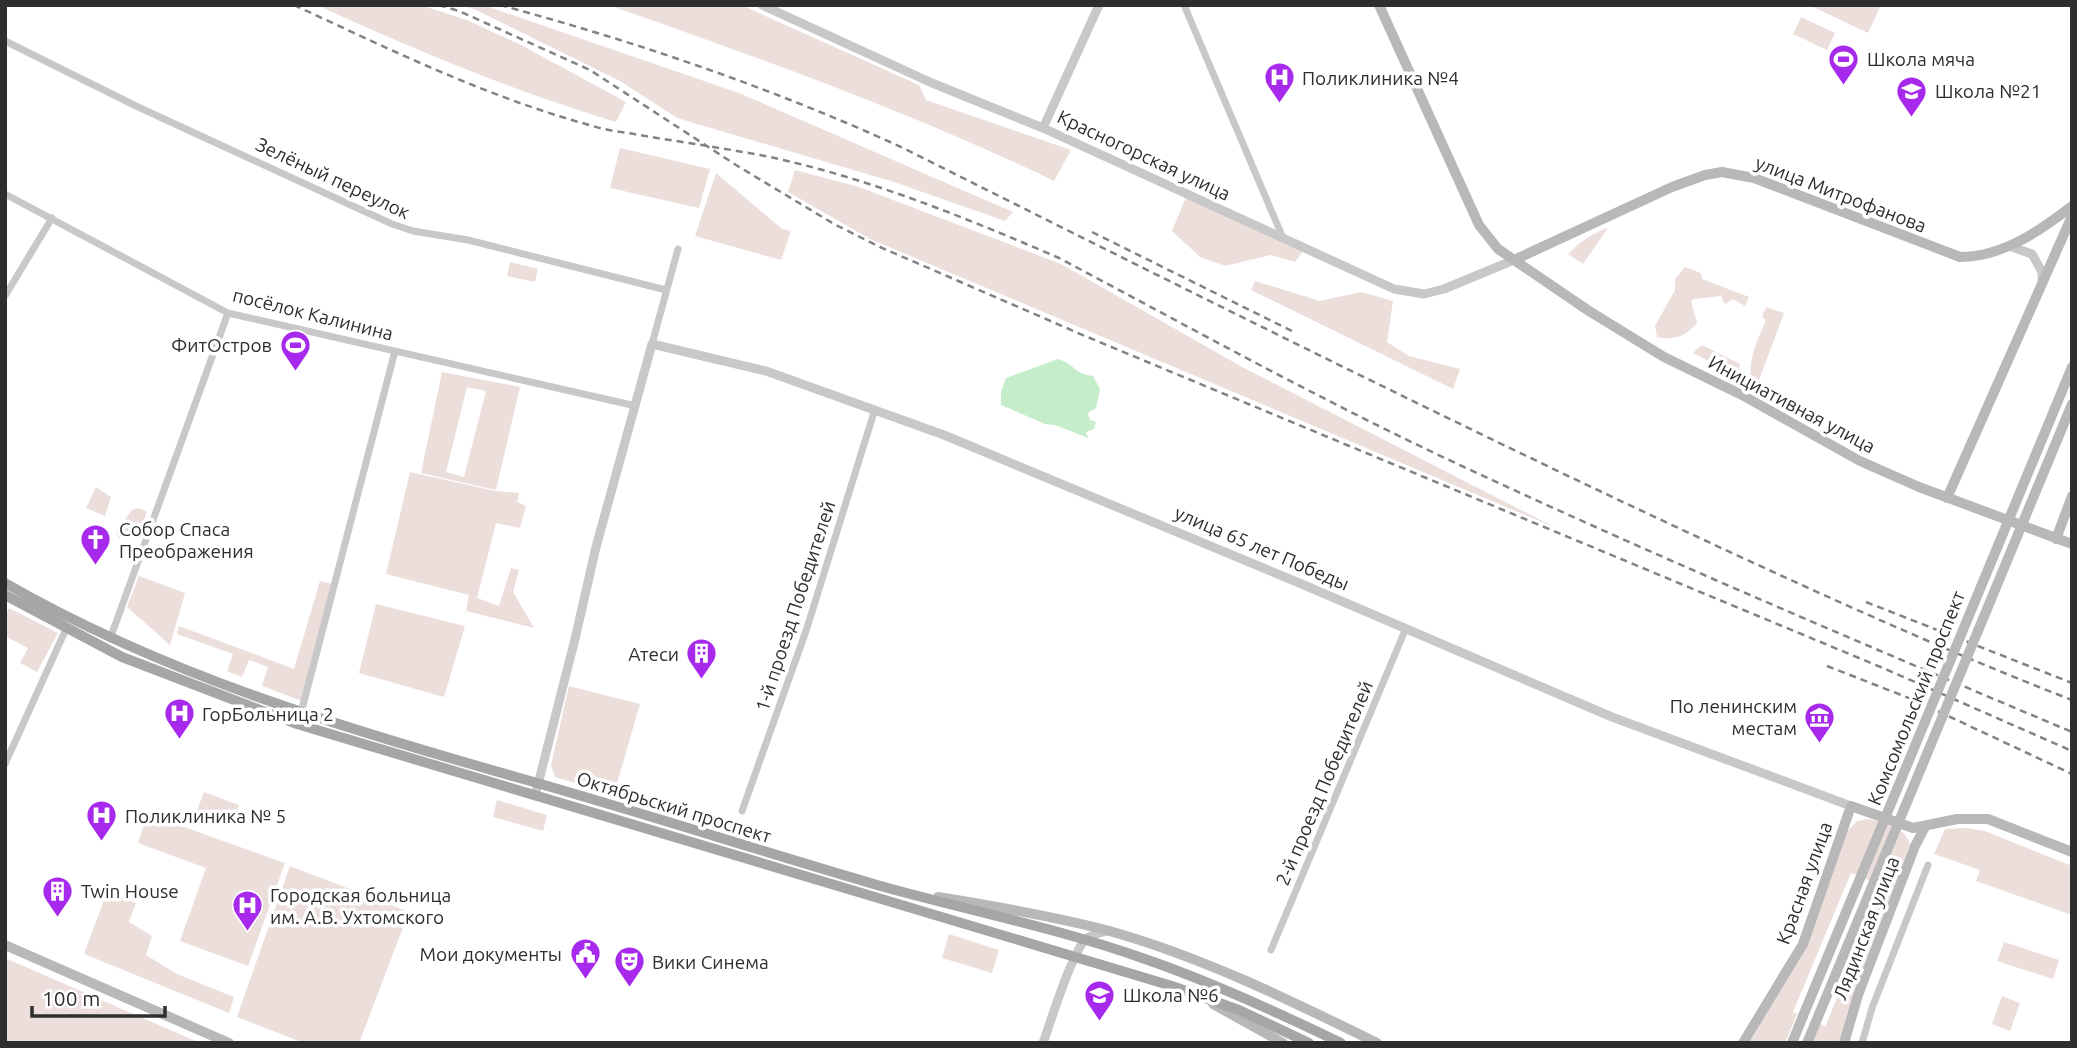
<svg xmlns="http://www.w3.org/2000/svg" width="2077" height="1048" viewBox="0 0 2077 1048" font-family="Ubuntu,sans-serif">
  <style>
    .green { fill: #ecdedb; fill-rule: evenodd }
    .water { fill: #c6edca }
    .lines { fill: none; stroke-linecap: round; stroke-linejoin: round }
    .minor { stroke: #c8c8c8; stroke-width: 7 }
    .tertiary { stroke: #c8c8c8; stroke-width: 9 }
    .secondary { stroke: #b8b8b8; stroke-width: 10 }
    .primary { stroke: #a6a6a6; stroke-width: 10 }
    .rail { stroke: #838383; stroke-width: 2.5; stroke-dasharray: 7 5; stroke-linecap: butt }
    .secondary-bridge { stroke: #b8b8b8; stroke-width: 10 }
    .labels { text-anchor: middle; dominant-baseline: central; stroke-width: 7; stroke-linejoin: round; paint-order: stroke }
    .poi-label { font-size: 19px; fill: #2e2e2e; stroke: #fff; text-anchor: start }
    .street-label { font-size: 19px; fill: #2e2e2e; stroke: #fff }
  </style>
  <rect width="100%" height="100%" fill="#fff"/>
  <path class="green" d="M317 5H420L467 20 521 45 626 102 616 122C513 91 415 50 317 5Z
    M462 5H483L739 93 1013 212 1005 221 894 182 677 118 620 81 476 10Z
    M609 5H741L919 85 926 100 1071 150 1054 181C911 112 759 58 609 5Z
    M1809 5H1881L1868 33Z
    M1801 17 1835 33 1827 50 1793 34Z
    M620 148 710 169 699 208 610 188Z
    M795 170 859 187 1061 264 1244 368 1556 528 870 239 788 192Z
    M716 173 782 229 791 231 781 260 695 236Z
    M1186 197 1304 250 1295 262 1271 255 1225 266 1200 257 1172 231Z
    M1608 228 1583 264 1568 254C1580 242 1592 233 1608 228Z
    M510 262 538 269 535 282 507 276Z
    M1685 267 1701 273 1702 279 1749 297 1745 306 1733 299 1725 304 1721 296 1695 299 1691 301 1697 323C1686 336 1674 341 1657 337L1655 326 1675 290V279Z
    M1255 281 1320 301 1361 292 1393 301 1387 342 1409 356 1460 369 1453 389 1251 290Z
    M1766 307 1784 313 1758 383 1751 377C1749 356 1758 339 1766 320L1762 317Z
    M1702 345 1740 364 1737 375 1693 353Z
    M442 372 520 387 496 490 421 473ZM467 387 486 391 464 477 446 472Z
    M410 472 495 491 519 493 517 502 526 506 520 528 496 523 477 598 499 606 511 568 519 570 513 592 534 628 466 611 469 595 386 574Z
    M96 487 111 497 105 516 86 508Z
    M139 508 147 512 141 529 129 532 123 538H119L116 532 132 510Z
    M139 576 185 593 170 645 127 607Z
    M320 581 332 584 302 701 262 686 268 667 249 660 242 677 227 671 233 654 177 634 179 626 294 669Z
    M376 604 465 626 444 697 359 673Z
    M9 608 58 633 37 672 20 663 28 648 5 636V615Z
    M569 686 640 704 614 794 555 777 551 765Z
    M204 792 239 805 231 826 196 813Z
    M497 800 547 815 543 831 493 817Z
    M148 814 285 863 248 966 180 941 206 868 138 843Z
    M1868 819C1884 822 1905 827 1910 844L1853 993 1839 1043H1812L1820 1023 1825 1027 1883 886 1851 873 1793 1012 1797 1014 1785 1043H1749L1807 946 1847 831 1857 821Z
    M1966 828 1985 831 2072 866V915L1976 881 1980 870 1934 854 1945 829Z
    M290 866 409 912 359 1043H304L237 1017Z
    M107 892 136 903 129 922 152 936 146 955 177 974 234 997 229 1013 84 954Z
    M949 934 999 950 992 973 942 958Z
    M2004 942 2059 960 2053 979 1997 961Z
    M5 958 200 1043H5Z
    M2002 996 2020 1003 2010 1031 1992 1024Z"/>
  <path class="water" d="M1058 359C1075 364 1074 374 1093 376L1100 389 1096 408 1088 413 1090 420 1096 422 1094 429 1086 432 1088 438 1055 425 1045 424 1001 405V392L1006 378Z"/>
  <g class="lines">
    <path class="minor" d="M1184 5 1283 238
      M5 41 136 106 392 224 413 231 468 240 666 290
      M5 194 228 313 636 406
      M5 296 52 218
      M652 344 678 249
      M110 639 228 313
      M301 713 395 351
      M5 764 66 629
      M742 811 807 628 875 409
      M1271 950 1406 628
      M1862 1043 1872 1008 1928 865"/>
    <path class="tertiary" d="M762 5 932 83 1043 128 1394 289 1424 294 1444 289 1514 260
      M1043 128 1099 5
      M2009 246 2032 254 2042 272V281
      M535 796 575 639 596 547 652 344 766 371 944 435 1304 585 1612 717 1851 806
      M1043 1043C1051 1021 1072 952 1086 939 1092 934 1100 933 1107 931"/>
    <path class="secondary" d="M1379 5 1479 225 1498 249 1589 311 1664 357 1742 395 1860 461 1919 487 2072 544
      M1514 260 1672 187 1705 175 1722 172 1754 178 1960 257C2002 257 2040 231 2072 206
      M1947 498 2072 216
      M2056 539 2072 496
      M938 897C994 906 1051 916 1106 930 1200 956 1290 1000 1377 1043
      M5 945 229 1043
      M1213 1004 1283 1043
      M1743 1043 1803 944 1851 806 1913 828 1957 819H1988L2072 852
      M1792 1043 1803 1016
      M1807 1043 1815 1024
      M1844 1043 1858 995 1915 846 1925 827"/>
    <path class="primary" d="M5 583C165 675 340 727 516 777 637 811 757 850 877 885 966 910 1058 928 1145 959 1212 982 1277 1012 1341 1043
      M5 595 122 657 297 724 1172 986 1239 1010 1309 1043"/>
    <path class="rail" d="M294 5C391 50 489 98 593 126 608 131 624 132 639 135 681 142 723 148 765 156 866 177 964 217 1059 258 1193 329 1326 403 1464 467 1664 560 1868 646 2072 732
      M439 5 459 11 590 70 736 165 834 224 880 247 1085 336 1883 668 2072 751
      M500 5C637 42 772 88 901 147 1141 267 1382 388 1625 503 1772 572 1920 641 2072 700
      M1092 232 1296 333
      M1866 602 2072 683
      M1827 666 1914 700 2072 774"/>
    <path class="secondary-bridge" d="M1803 1016 2072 367
      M1815 1024 2072 404"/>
  </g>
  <defs>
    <symbol id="stadium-pin" viewBox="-11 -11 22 30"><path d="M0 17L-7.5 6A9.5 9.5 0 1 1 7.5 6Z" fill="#a729ec" stroke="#fff"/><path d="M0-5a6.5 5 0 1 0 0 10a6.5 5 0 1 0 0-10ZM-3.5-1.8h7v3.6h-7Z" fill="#fff"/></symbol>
    <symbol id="hospital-pin" viewBox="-11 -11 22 30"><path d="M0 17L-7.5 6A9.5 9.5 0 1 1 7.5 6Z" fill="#a729ec" stroke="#fff"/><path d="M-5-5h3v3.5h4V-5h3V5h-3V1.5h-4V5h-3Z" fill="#fff"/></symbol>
    <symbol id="school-pin" viewBox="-11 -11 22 30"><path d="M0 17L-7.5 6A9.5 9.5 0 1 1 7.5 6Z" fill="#a729ec" stroke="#fff"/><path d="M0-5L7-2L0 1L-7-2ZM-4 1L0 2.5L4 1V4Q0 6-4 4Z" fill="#fff"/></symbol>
    <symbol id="church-pin" viewBox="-11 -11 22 30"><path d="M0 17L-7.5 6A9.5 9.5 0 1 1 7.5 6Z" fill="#a729ec" stroke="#fff"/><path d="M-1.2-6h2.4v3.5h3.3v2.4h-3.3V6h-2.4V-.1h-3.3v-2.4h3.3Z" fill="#fff"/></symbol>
    <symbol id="building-pin" viewBox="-11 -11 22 30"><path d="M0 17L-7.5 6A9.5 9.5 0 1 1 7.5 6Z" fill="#a729ec" stroke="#fff"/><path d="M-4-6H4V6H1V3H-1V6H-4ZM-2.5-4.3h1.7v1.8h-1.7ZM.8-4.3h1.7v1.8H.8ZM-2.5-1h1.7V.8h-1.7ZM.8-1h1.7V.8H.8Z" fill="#fff"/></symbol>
    <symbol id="museum-pin" viewBox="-11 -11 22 30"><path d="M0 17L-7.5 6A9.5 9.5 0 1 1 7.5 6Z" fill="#a729ec" stroke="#fff"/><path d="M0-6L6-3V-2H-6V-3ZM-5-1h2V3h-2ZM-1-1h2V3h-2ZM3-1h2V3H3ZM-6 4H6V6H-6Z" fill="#fff"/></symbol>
    <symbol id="civic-pin" viewBox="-11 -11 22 30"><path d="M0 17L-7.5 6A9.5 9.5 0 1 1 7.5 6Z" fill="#a729ec" stroke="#fff"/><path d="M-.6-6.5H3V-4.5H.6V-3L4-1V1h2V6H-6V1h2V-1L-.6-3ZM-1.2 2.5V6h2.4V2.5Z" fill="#fff"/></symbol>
    <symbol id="theatre-pin" viewBox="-11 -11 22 30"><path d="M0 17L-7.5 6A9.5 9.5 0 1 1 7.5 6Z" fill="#a729ec" stroke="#fff"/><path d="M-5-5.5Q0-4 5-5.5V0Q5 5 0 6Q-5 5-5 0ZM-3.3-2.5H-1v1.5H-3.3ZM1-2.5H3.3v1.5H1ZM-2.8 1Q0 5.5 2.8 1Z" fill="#fff"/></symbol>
  </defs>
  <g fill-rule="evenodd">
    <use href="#stadium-pin" x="1826" y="42" width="35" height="47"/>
    <use href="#hospital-pin" x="1262" y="60" width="35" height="47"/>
    <use href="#school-pin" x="1894" y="74" width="35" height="47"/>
    <use href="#stadium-pin" x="278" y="328" width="35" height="47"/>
    <use href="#church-pin" x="78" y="522" width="35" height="47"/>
    <use href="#building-pin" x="684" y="636" width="35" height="47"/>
    <use href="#hospital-pin" x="162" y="696" width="35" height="47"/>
    <use href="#museum-pin" x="1802" y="700" width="35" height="47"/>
    <use href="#hospital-pin" x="84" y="798" width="35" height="47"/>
    <use href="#building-pin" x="40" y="874" width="35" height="47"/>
    <use href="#hospital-pin" x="230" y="888" width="35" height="47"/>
    <use href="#civic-pin" x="568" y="936" width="35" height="47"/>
    <use href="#theatre-pin" x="612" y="944" width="35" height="47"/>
    <use href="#school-pin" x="1082" y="978" width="35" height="47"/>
  </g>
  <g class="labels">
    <g class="poi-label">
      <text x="1867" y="59">Школа мяча</text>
      <text x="1302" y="78">Поликлиника №4</text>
      <text x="1935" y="91">Школа №21</text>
      <text x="272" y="345" text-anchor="end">ФитОстров</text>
      <text x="119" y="529">Собор Спаса<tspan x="119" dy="22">Преображения</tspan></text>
      <text x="679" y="654" text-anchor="end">Атеси</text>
      <text x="1797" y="706" text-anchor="end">По ленинским<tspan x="1797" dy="22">местам</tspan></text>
      <text x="202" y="714">ГорБольница 2</text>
      <text x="125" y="816">Поликлиника № 5</text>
      <text x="81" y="891">Twin House</text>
      <text x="270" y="895">Городская больница<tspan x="270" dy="22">им. А.В. Ухтомского</tspan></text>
      <text x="562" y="954" text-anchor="end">Мои документы</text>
      <text x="652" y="962">Вики Синема</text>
      <text x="1123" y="995">Школа №6</text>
    </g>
    <g class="street-label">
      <text transform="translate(1144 155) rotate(25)">Красногорская улица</text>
      <text transform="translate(333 178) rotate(25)">Зелёный переулок</text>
      <text transform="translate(1841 194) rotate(21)">улица Митрофанова</text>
      <text transform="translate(313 314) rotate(14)">посёлок Калинина</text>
      <text transform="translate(1792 404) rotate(28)">Инициативная улица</text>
      <text transform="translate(1262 548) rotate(23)">улица 65 лет Победы</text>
      <text transform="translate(795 606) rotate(-72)">1-й проезд Победителей</text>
      <text transform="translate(1916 698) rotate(-68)">Комсомольский проспект</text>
      <text transform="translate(1324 783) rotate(-67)">2-й проезд Победителей</text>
      <text transform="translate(674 807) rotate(17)">Октябрьский проспект</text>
      <text transform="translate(1804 883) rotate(-70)">Красная улица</text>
      <text transform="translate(1866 928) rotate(-69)">Лядинская улица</text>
    </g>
  </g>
  <rect width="2077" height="1048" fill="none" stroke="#2e2e2e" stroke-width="14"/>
  <path d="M32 1006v10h133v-10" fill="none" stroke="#2e2e2e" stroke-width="3.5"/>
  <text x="42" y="1006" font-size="21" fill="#2e2e2e" stroke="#ffffff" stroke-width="5" paint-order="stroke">100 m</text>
</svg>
